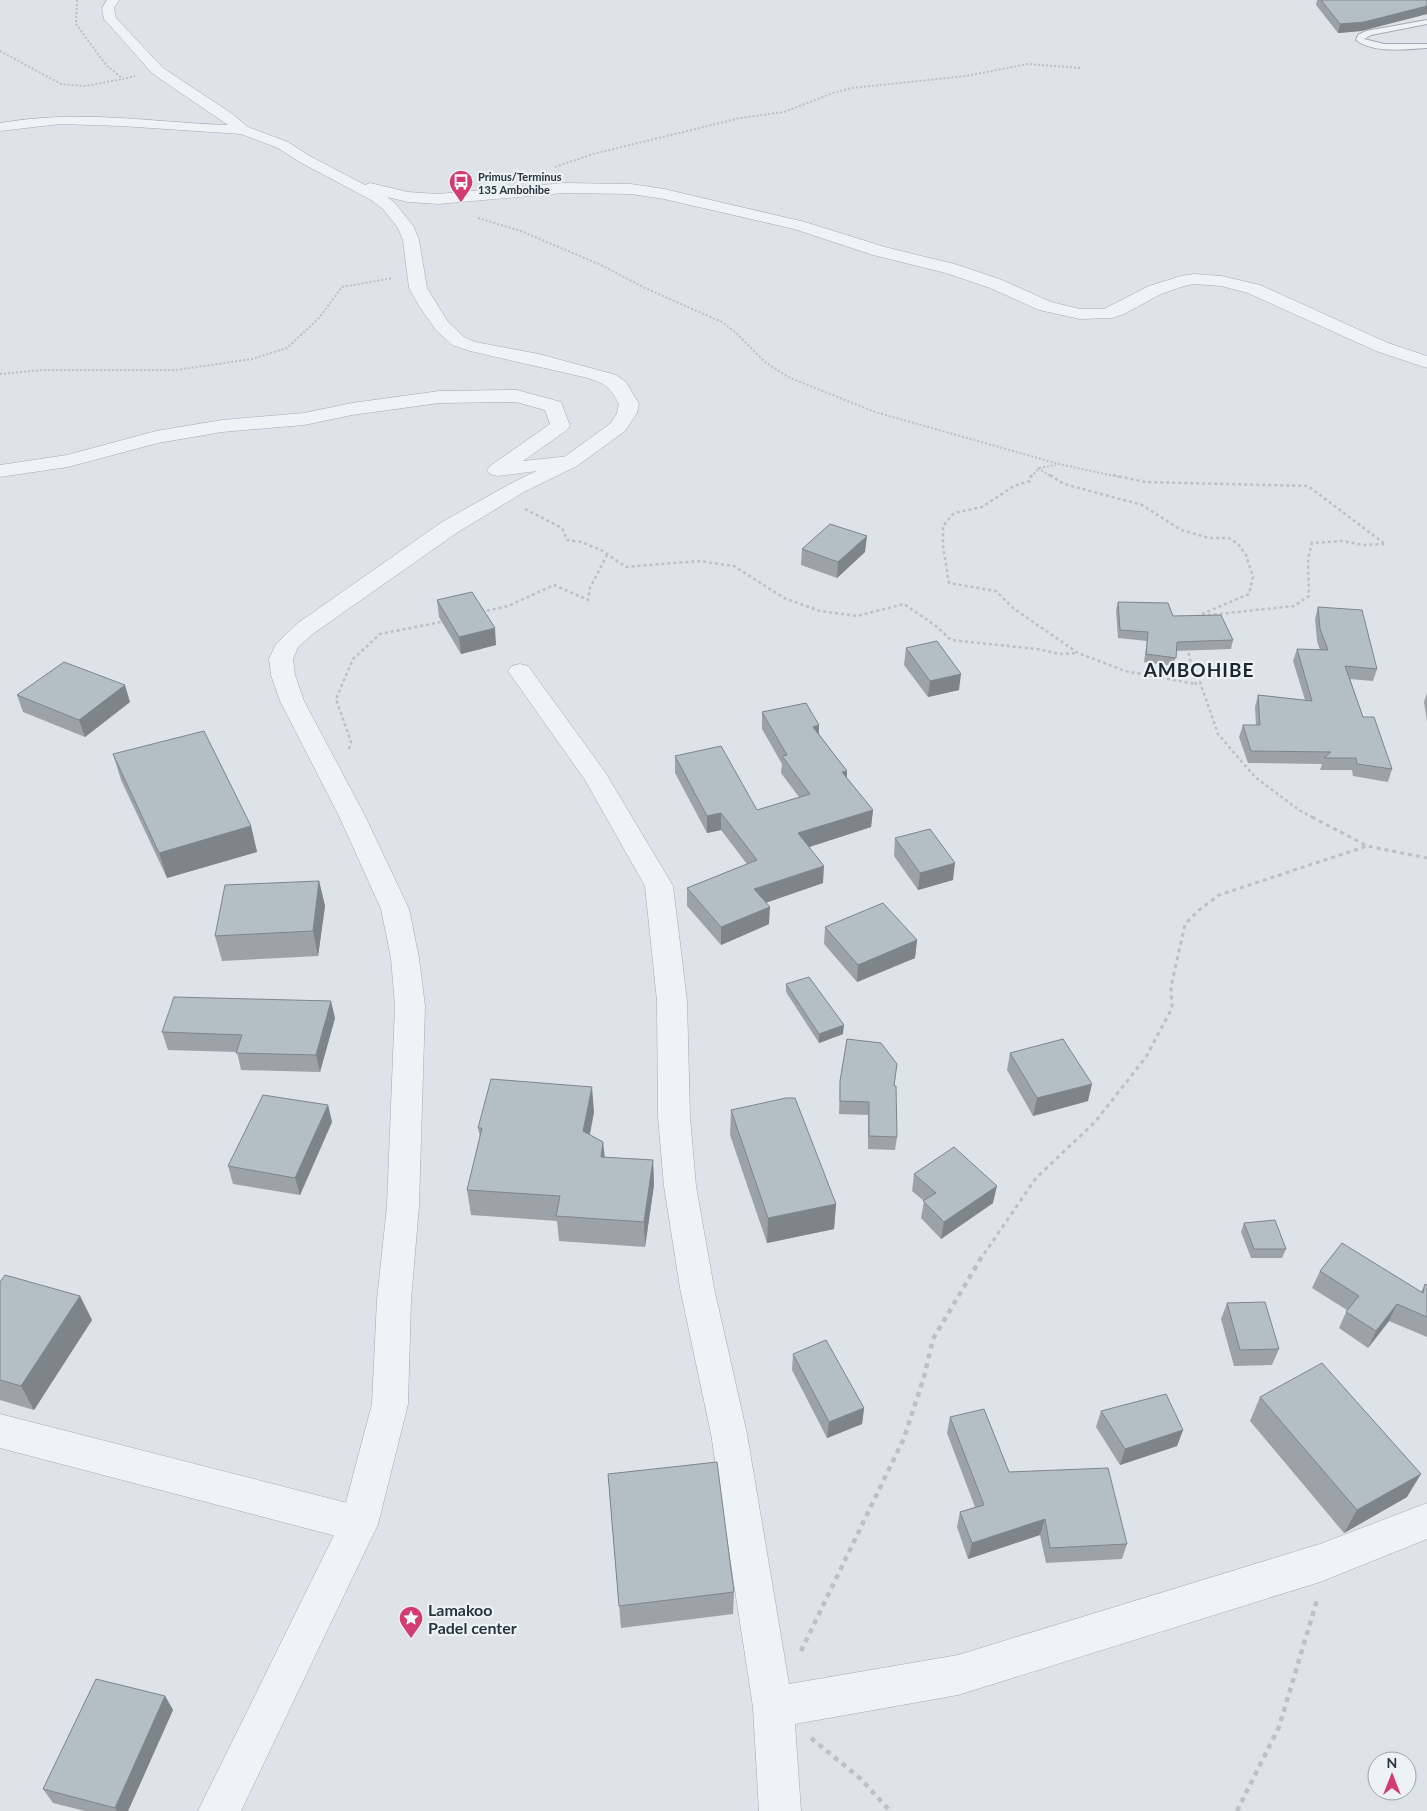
<svg xmlns="http://www.w3.org/2000/svg" width="1427" height="1811" viewBox="0 0 1427 1811" font-family="Lato,sans-serif">
  <style>
    .lines { fill: none; stroke-linecap: round; stroke-linejoin: round }
    .service-casing { stroke: #a2abb2; stroke-width: 2 }
    .minor-casing { stroke: #a2abb2; stroke-width: 1 }
    .tertiary-casing { stroke: #a2abb2; stroke-width: 1 }
    .path-far3 { stroke: #bbc1c6; stroke-width: 2; stroke-dasharray: 2 2; stroke-linecap: butt }
    .path-far2 { stroke: #bbc1c6; stroke-width: 2.5; stroke-dasharray: 3 3; stroke-linecap: butt }
    .path-far1 { stroke: #bbc1c6; stroke-width: 3; stroke-dasharray: 4 4; stroke-linecap: butt }
    .path { stroke: #bbc1c6; stroke-width: 4.5; stroke-dasharray: 5 5; stroke-linecap: butt }
    .service { fill: #f0f3f6; fill-rule: evenodd }
    .minor { fill: #f0f3f6; fill-rule: evenodd }
    .tertiary { fill: #f0f3f6; fill-rule: evenodd }
    .wall { fill: #9ba3a9 }
    .shaded-wall { fill: #7e858a }
    .building { fill: #b4bec5; stroke: #7e858a }
    .labels { text-anchor: middle; dominant-baseline: central; stroke-width: 4.5; stroke-linejoin: round; paint-order: stroke }
    .far-poi-label { font-size: 11px; font-weight: bold; fill: #26343f; stroke: #edf2f5; text-anchor: start }
    .near-poi-label { font-size: 16px; font-weight: bold; fill: #26343f; stroke: #edf2f5; text-anchor: start }
    .district-label { font-size: 19px; font-weight: bold; letter-spacing: 1px; fill: #192530; stroke: #edf2f5 }
  </style>
  <rect width="100%" height="100%" fill="#dde3e8"/>
  <g class="lines">
    <defs>
      <path id="service" d="M1427 20V24L1371 35 1364 39 1384 44H1427V48C1406 49 1374 54 1356 40L1358 35 1366 31Z"/>
      <path id="minor" d="M517 390 561 402 570 426 567 430 523 461 570 456 577 458 580 462 577 466 497 476 490 474 487 470 490 466 550 424 545 410 516 402 439 403 352 415 304 425 222 432 158 443 68 467 0 477V465L67 455 156 431 222 420 304 413 352 403 439 391Z
        M520 664 528 666 605 772 673 886 687 1001 690 1117 696 1186 714 1288 747 1434 789 1684 958 1655 1320 1544 1427 1503V1539L1320 1582 958 1695 795 1724 801 1811H759L753 1707 711 1434 680 1288 664 1186 658 1117 657 1001 645 886 585 780 508 671 512 666Z
        M0 1414 359 1506 372 1511 378 1524 372 1537 359 1542 0 1448Z"/>
      <path id="tertiary" d="M107 0H119L114 8 116 18 163 68 231 113 248 127 288 142 308 155 365 185 370 183 408 192 438 194 564 183 631 184 664 189 805 222 885 247 958 265 1002 280 1051 302 1080 309H1104L1149 286 1181 276 1194 274 1221 276 1260 285 1388 343 1427 356V368L1376 351 1248 293 1221 286 1194 284 1184 286 1161 294 1124 314 1112 318 1080 319 1039 310 990 288 946 273 873 255 794 229 664 199 631 194 564 193 438 204 408 202 387 197 395 203 414 227 419 240 427 288 448 322 464 337 475 342 539 354 616 375 626 382 639 404 637 413 625 431 577 466 524 492 458 532 314 633 298 647 293 659 295 675 304 701 365 816 409 909 419 958 425 1006 419 1206 411 1300 408 1404 378 1524 241 1811H198L341 1521 372 1404 377 1300 387 1206 395 1006 391 958 381 909 339 816 280 701 271 675 269 659 276 644 298 623 442 522 510 484 563 458 611 423 617 413 619 404C610 387 606 384 588 378L470 351 452 345 436 330 419 306 409 288 403 240 398 228 383 209 371 200 298 161 278 148 241 134 121 126 60 124 0 131V123C80 109 148 122 228 125L153 74 104 19 102 8Z"/>
    </defs>
    <use href="#service" class="service-casing"/>
    <use href="#minor" class="minor-casing"/>
    <use href="#tertiary" class="tertiary-casing"/>
    <path class="path-far3" d="M77 0 76 24 106 65 123 79 135 76
      M0 51 61 84 85 86 123 79
      M555 167 593 154 740 118 784 112 833 93 852 88 966 76 1028 64 1081 68
      M478 218 521 231 601 265 647 289 722 322 735 332 765 362 790 378 875 412 1059 464 1119 477
      M0 374 43 370H176L252 359 287 348 319 318 342 287 393 278
      M1038 468 1052 477
      M1031 477 1039 468 1056 465"/>
    <path class="path-far2" d="M1031 475 1030 481 1014 486 982 507 954 513 943 526V546L949 583 996 591 1013 608 1078 653 1125 671 1196 684
      M1050 475 1064 484 1142 505 1181 530 1209 538H1229L1238 544 1246 555 1253 577 1249 594 1202 614
      M1113 475 1145 482 1308 486 1385 544
      M525 509 562 528 567 540 581 542 601 550 626 567 699 561 734 566 784 598 820 611 857 616 904 604 936 626 951 640 1037 649 1059 654 1078 653
      M481 612 508 606 554 585 588 600 590 588 607 555
      M1190 617 1294 606 1309 596 1308 558 1312 543 1342 541 1365 545 1384 544
      M1187 647 1196 684 1200 682 1218 734 1255 777 1299 810 1314 818
      M349 749 351 742 336 699 353 659 380 634 446 621"/>
    <path class="path-far1" d="M1312 817 1367 846 1427 858
      M984 1254 1036 1178 1095 1122 1146 1057 1172 1008 1171 987 1185 924 1199 910 1219 895 1367 846"/>
    <path class="path" d="M801 1651 904 1438 924 1377 933 1339 984 1253
      M811 1738 861 1779 890 1811
      M1237 1811 1279 1727 1317 1600"/>
    <use href="#service" class="service"/>
    <use href="#minor" class="minor"/>
    <use href="#tertiary" class="tertiary"/>
  </g>
  <path class="wall" d="M1317 0H1427V14L1361 31 1338 33 1316 5Z
    M802 549 865 552 837 578 801 565Z
    M437 600 496 645 461 654 439 617Z
    M1118 602 1173 616 1233 640 1231 649 1176 651 1174 666 1144 662 1147 641 1118 638 1116 610Z
    M1318 607 1377 669 1373 681 1350 679 1363 717 1392 769 1388 782 1353 776 1352 770H1320L1322 764 1248 763 1239 737 1243 725H1256L1255 707 1258 695 1305 700 1293 661 1297 649 1320 650 1317 641 1315 619Z
    M906 648 959 690 928 697 904 665Z
    M1427 693V721L1424 702Z
    M17 695 130 702 85 737 23 712Z
    M762 712 819 725V734L847 771V778L873 810 871 827 809 847 823 883 766 902 769 924 721 945 687 906V888L747 864 721 830 707 833 675 773V756L757 810 799 797 781 773 782 764 762 729Z
    M113 754 251 826 257 852 167 878 121 780Z
    M895 838 953 880 918 890 894 856Z
    M319 881 325 906 318 956 222 961 215 936Z
    M825 927 917 940 915 958 857 982 824 944Z
    M786 984 843 1034 819 1043 786 992Z
    M335 1018 320 1072 241 1070 237 1052 168 1050 162 1032Z
    M1010 1053 1088 1101 1033 1116 1007 1070Z
    M840 1081 894 1086 897 1137 895 1150 868 1149V1115L839 1114Z
    M328 1105 332 1122 300 1195 233 1184 228 1166Z
    M731 1110 836 1204 834 1229 767 1243 730 1135Z
    M594 1112 590 1135 603 1142 605 1157 653 1160 654 1185 645 1247 559 1241 557 1221 471 1215 467 1190 480 1137 478 1128Z
    M914 1174 993 1203 941 1239 921 1218 924 1201 912 1191Z
    M1244 1223 1286 1249 1282 1258H1251L1241 1232Z
    M1320 1271 1421 1292 1425 1284 1427 1285V1337L1389 1321 1368 1348 1339 1328 1347 1310 1312 1288Z
    M0 1282 80 1296 92 1320 34 1410 0 1400Z
    M1227 1303 1279 1349 1272 1365 1234 1366 1221 1319Z
    M793 1354 864 1408 862 1424 827 1438 792 1370Z
    M1260 1397 1407 1497 1344 1533 1250 1421Z
    M1101 1411 1183 1430 1177 1446 1120 1465 1096 1427Z
    M950 1417 1009 1472 1127 1544 1122 1559 1046 1563 1040 1535 968 1559 957 1527 960 1512 975 1507 947 1433Z
    M608 1474 734 1592 733 1614 621 1628Z
    M165 1696 173 1710 128 1811H85L53 1803 43 1789Z"/>
  <path class="shaded-wall" d="M1427 6V14L1361 31 1338 33 1340 24Z
    M867 536 865 552 837 578 838 562Z
    M495 628 496 645 461 654 459 637Z
    M961 674 959 690 928 697 930 681Z
    M125 685 130 702 85 737 79 720Z
    M819 725 818 742 813 727Z
    M847 771 846 788 842 772Z
    M873 810 871 827 797 851 798 833Z
    M721 813V830L707 833V816Z
    M251 826 257 852 167 878 159 853Z
    M955 863 953 880 918 890 920 873Z
    M824 866 823 883 754 907V889Z
    M319 881 325 906 318 956 313 931Z
    M770 907 769 924 721 945V927Z
    M917 940 915 958 857 982 858 965Z
    M331 1001 335 1018 320 1072 316 1055Z
    M844 1025 843 1034 819 1043V1034Z
    M1092 1084 1088 1101 1033 1116 1037 1098Z
    M592 1087 594 1112 585 1157 583 1131Z
    M328 1105 332 1122 300 1195 295 1178Z
    M603 1142 605 1167 601 1157Z
    M653 1160 654 1185 645 1247 644 1222Z
    M997 1186 993 1203 941 1239 944 1222Z
    M836 1204 834 1229 767 1243 768 1218Z
    M80 1296 92 1320 34 1410 21 1386Z
    M1397 1304 1389 1321 1368 1348 1376 1331Z
    M864 1408 862 1424 827 1438 829 1422Z
    M1183 1430 1177 1446 1120 1465 1125 1449Z
    M1421 1474 1407 1497 1344 1533 1357 1510Z
    M1045 1519 1040 1535 968 1559 972 1543Z
    M165 1696 173 1710 128 1811H117L115 1808Z"/>
  <path class="building" d="M1321 0H1427V6L1364 22 1340 24Z
    M830 524 867 536 838 562 802 549Z
    M472 592 495 628 459 637 437 600Z
    M1118 602 1168 603 1173 616 1221 615 1233 640 1177 642 1176 658 1146 654 1148 632 1120 630Z
    M1318 607 1362 610 1377 669 1345 666 1363 717H1374L1392 769 1357 764 1356 758H1324L1331 752 1251 751 1243 725H1260L1258 695 1312 701 1297 649 1328 650 1320 629Z
    M937 641 961 674 930 681 906 648Z
    M64 662 125 685 79 720 17 695Z
    M806 703 819 725 813 727 847 771 842 772 873 810 798 833 824 866 754 889 770 907 721 927 687 888 757 860 721 813 707 816 675 756 721 746 757 810 810 794 782 756 787 755 762 712Z
    M204 731 251 826 159 853 113 754Z
    M930 829 955 863 920 873 895 838Z
    M319 881 313 931 215 936 225 885Z
    M883 903 917 940 858 965 825 927Z
    M809 977 844 1025 819 1034 786 984Z
    M174 997 331 1001 316 1055 236 1053 242 1035 162 1032Z
    M847 1039 881 1043 897 1064 894 1086H896L897 1137 869 1136V1102L840 1101V1081Z
    M1063 1039 1092 1084 1037 1098 1010 1053Z
    M491 1079 592 1087 583 1131 603 1142 601 1157 653 1160 644 1222 556 1216 560 1196 467 1190 482 1128H478Z
    M263 1095 328 1105 295 1178 228 1166Z
    M786 1098H795L836 1204 768 1218 731 1110Z
    M954 1147 997 1186 944 1222 923 1201 936 1193 914 1174Z
    M1275 1220 1286 1249H1254L1244 1223Z
    M1342 1243 1423 1293 1425 1284 1427 1285V1317L1397 1304 1376 1331 1346 1312 1359 1296 1320 1271Z
    M5 1275 80 1296 21 1386 0 1380V1282Z
    M1265 1302 1279 1349 1240 1350 1227 1303Z
    M826 1340 864 1408 829 1422 793 1354Z
    M1322 1363 1421 1474 1357 1510 1260 1397Z
    M1166 1394 1183 1430 1125 1449 1101 1411Z
    M984 1409 1009 1472 1108 1468 1127 1544 1050 1548 1045 1519 972 1543 960 1512 984 1505 950 1417Z
    M717 1462 734 1592 619 1606 608 1474Z
    M96 1679 165 1696 115 1808 43 1789Z"/>
  <defs>
    <symbol id="bus-pin" viewBox="-11 -11 22 30"><path d="M0 17L-7.5 6A9.5 9.5 0 1 1 7.5 6Z" fill="#d33c70" stroke="#edf2f5"/><path d="M-5-6H5V4H4V6H2V4H-2V6H-4V4H-5ZM-3.5-4V0h7V-4ZM-3.5 1.2v1.5H-2V1.2ZM2 1.2v1.5H3.5V1.2Z" fill="#fff"/></symbol>
    <symbol id="sight-pin" viewBox="-11 -11 22 30"><path d="M0 17L-7.5 6A9.5 9.5 0 1 1 7.5 6Z" fill="#d33c70" stroke="#edf2f5"/><path d="M0-6L1.8-2.2L6-1.7L2.9 1.2L3.7 5.4L0 3.3L-3.7 5.4L-2.9 1.2L-6-1.7L-1.8-2.2Z" fill="#fff"/></symbol>
  </defs>
  <g fill-rule="evenodd">
    <use href="#bus-pin" x="447" y="168" width="28" height="38"/>
    <use href="#sight-pin" x="397" y="1604" width="28" height="38"/>
  </g>
  <g class="labels">
    <g class="far-poi-label">
      <text x="478" y="176">Primus/Terminus<tspan x="478" dy="13">135 Ambohibe</tspan></text>
    </g>
    <g class="near-poi-label">
      <text x="428" y="1609">Lamakoo<tspan x="428" dy="18">Padel center</tspan></text>
    </g>
    <g class="district-label">
      <text x="1199" y="669">AMBOHIBE</text>
    </g>
  </g>
  <g transform="translate(1392 1776)"><circle r="24" fill="#edf2f5" stroke="#9da6ac"/>
  <path d="M0-4L9 19L0 12L-9 19Z" fill="#d33c70"/>
  <text y="-8" font-size="14" font-weight="bold" text-anchor="middle" fill="#26343f">N</text>
  </g>
</svg>
